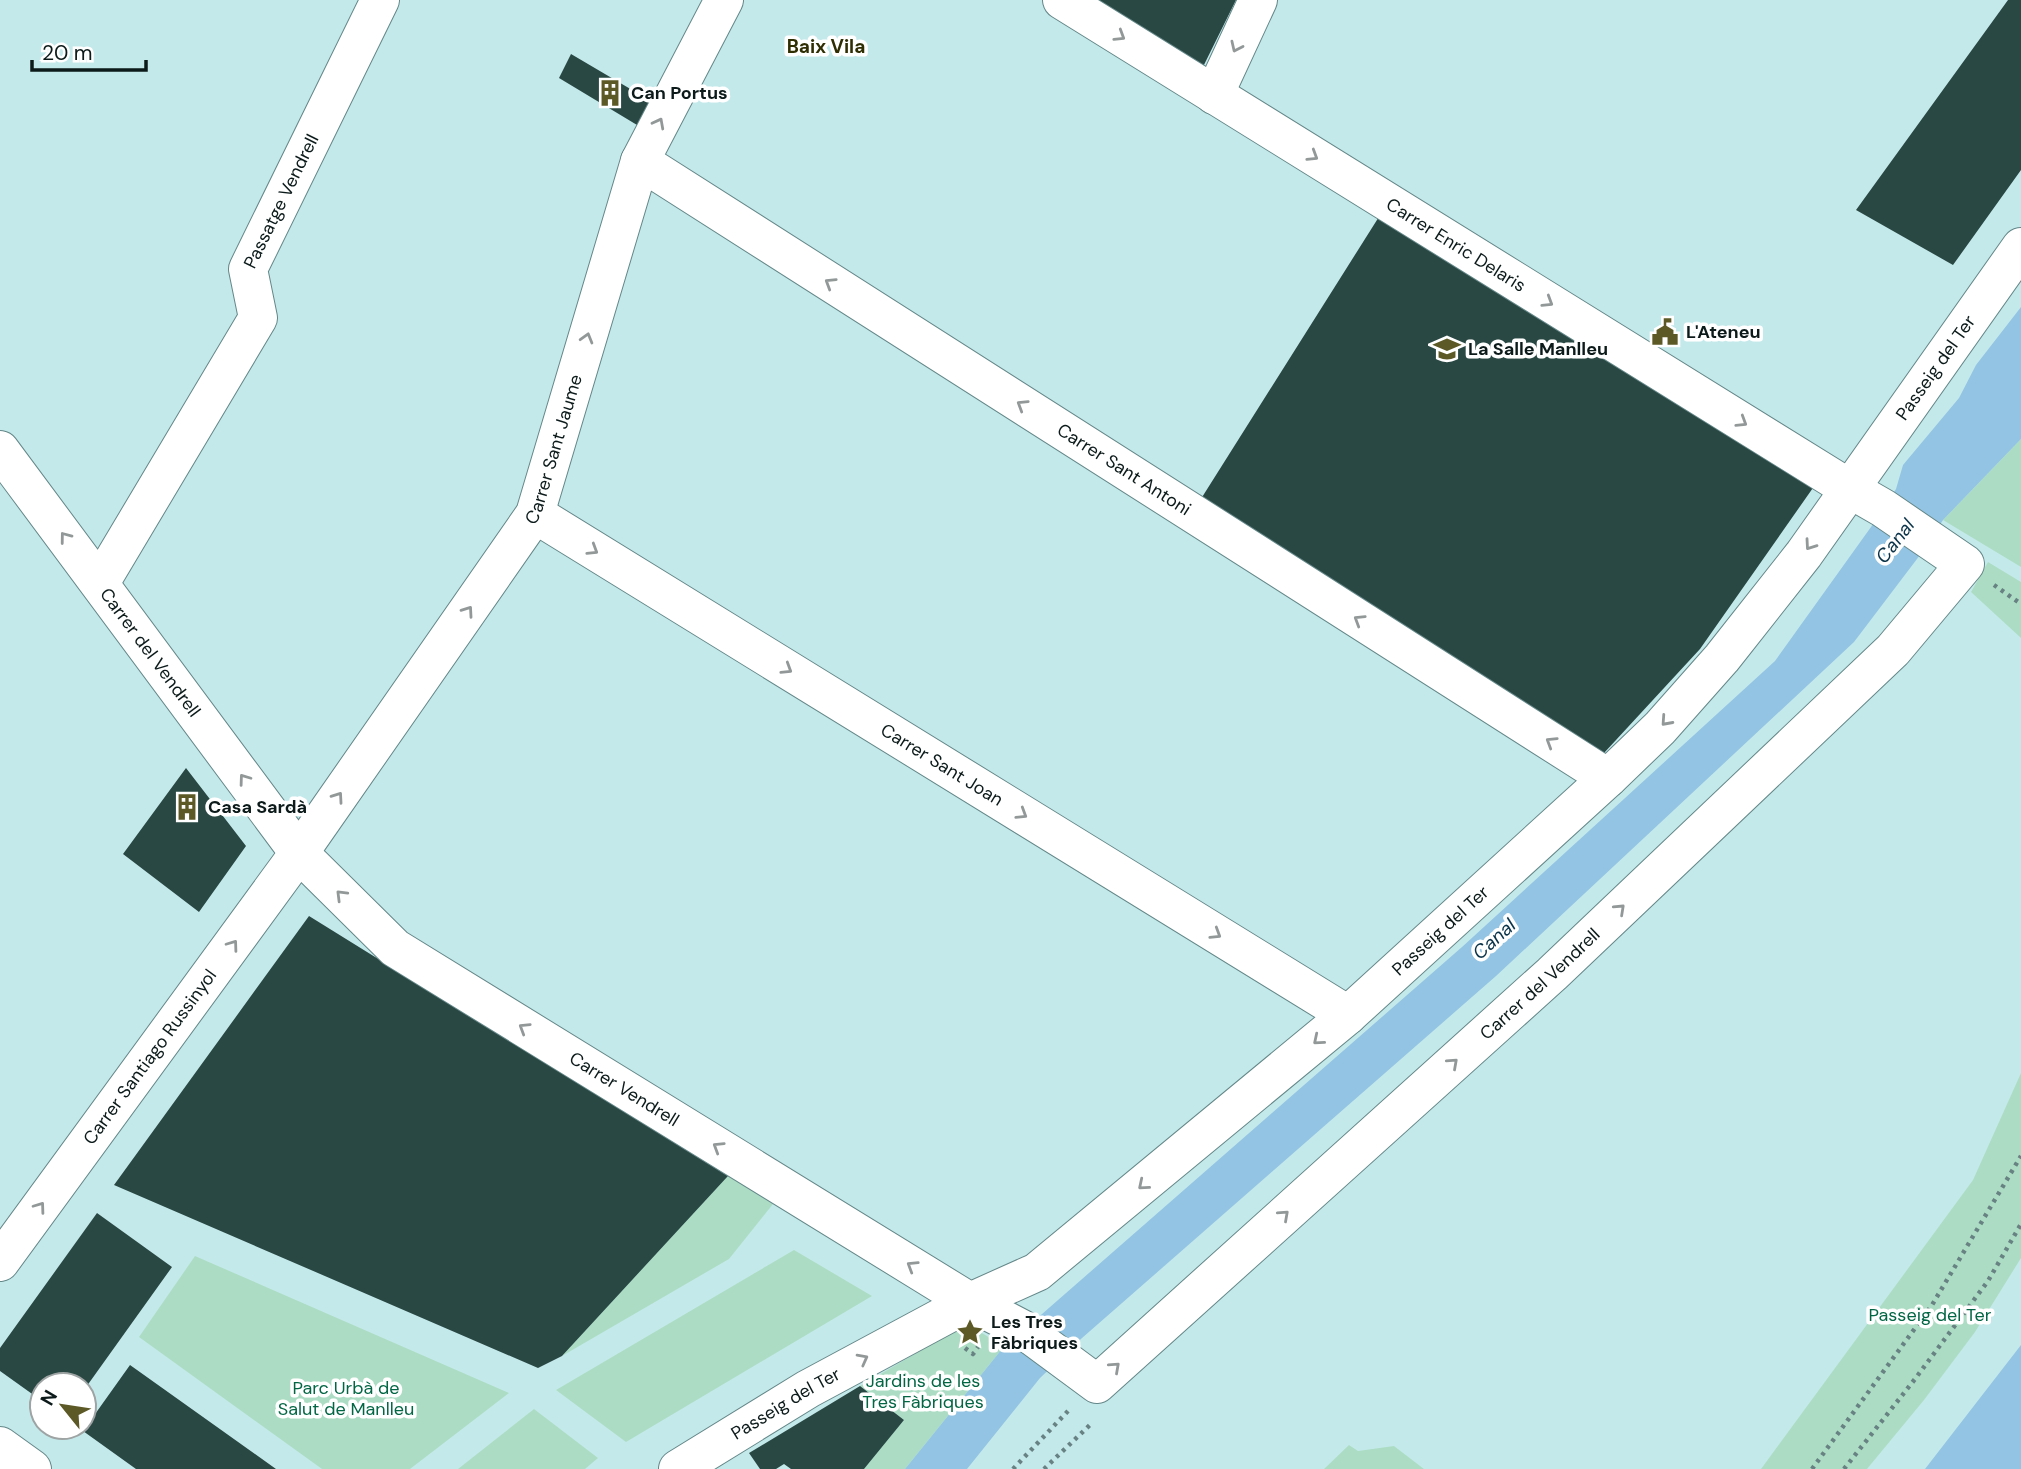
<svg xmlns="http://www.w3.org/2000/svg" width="2021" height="1469" viewBox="0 0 2021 1469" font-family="'DM Sans',sans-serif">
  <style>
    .green { fill: #acddc4 }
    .water { fill: #93c4e3 }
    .building { fill: #294843 }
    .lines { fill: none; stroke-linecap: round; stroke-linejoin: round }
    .minor-casing { stroke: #648788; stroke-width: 40 }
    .path { stroke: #688283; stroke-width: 4.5; stroke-dasharray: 3.5 5; stroke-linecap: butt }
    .minor { stroke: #fff; stroke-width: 38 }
    .oneway { stroke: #929898 }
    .labels { text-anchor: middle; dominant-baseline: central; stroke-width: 7; stroke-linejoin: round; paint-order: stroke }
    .poi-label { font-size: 18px; font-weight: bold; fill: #0c1a1a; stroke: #fff; text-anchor: start }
    .street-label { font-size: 18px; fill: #0c1a1a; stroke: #fff }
    .park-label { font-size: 18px; fill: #026645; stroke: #fff }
    .neighbourhood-label { font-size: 19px; font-weight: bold; fill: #2f2d02; stroke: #fff }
    .water-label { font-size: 19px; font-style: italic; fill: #0a3349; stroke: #fff }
  </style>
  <rect width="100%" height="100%" fill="#c4e9eb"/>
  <path class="green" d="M2021 439V567L1943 520Z
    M1988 562 2021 582V638L1971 592Z
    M2021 1073V1258L1975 1332 1924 1400 1867 1469H1761L1973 1180Z
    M728 1176 773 1204 729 1259 562 1356Z
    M794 1250 872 1296 626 1442 556 1390Z
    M195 1256 509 1393 410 1469H322L139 1337Z
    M966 1324 987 1336 1002 1349 905 1469H864L904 1420 860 1386Z
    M534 1409 598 1458 585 1469H458Z
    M1349 1445 1358 1451 1394 1446 1424 1469H1324Z"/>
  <path class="water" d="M2021 307V439L1943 520 1920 555 1854 642 1496 976 1082 1338 1040 1378 967 1469H905L1002 1349 1462 947 1775 661 1871 527 1896 489 1903 465 1959 398 1976 365Z
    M2021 1345V1469H1925Z"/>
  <path class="building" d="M1072 0H1236L1199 75Z
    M2008 0H2021V170L1953 265 1856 210Z
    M571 54 661 107 647 131 559 78Z
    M1382 212 1815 485 1700 649 1604 753 1199 502Z
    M186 768 246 846 199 912 123 854Z
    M309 916 728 1176 562 1356 538 1368 114 1185Z
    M97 1213 172 1267 84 1390V1385H42V1401L0 1371V1348Z
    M130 1365 276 1469H136L83 1431Z
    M860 1386 904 1420 864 1469H791L784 1464 776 1469H760L749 1453Z"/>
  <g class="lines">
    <defs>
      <g id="minor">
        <path d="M1214 95 1258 0"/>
        <path id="s1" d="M640 161 1608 778"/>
        <path id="s2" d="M0 450 299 853 395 948 970 1302 1037 1272 1348 1015 1608 778 1660 728 1722 658 1804 554 2021 247"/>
        <path id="s3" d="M535 514 1348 1015"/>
        <path id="s4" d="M100 583 258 318 248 269 380 0"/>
        <path id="s5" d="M0 1262 299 853 535 514 640 161 724 0"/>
        <path d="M0 1446 32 1469"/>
        <path id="s6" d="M678 1469 808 1389 970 1302 1024 1330 1097 1384 1552 974 1893 650 1965 564 1883 508 1850 489 1062 0"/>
      </g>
    </defs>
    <use href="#minor" class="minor-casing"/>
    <path class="path" d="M1994 585 2021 604
      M965 1348 973 1354 978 1347
      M1013 1469 1068 1411
      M1044 1469 1093 1422
      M1812 1469 1932 1305 2021 1156
      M1844 1469 1915 1379 1988 1281 2021 1224"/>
    <use href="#minor" class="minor"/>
  </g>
  <defs><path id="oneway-chevron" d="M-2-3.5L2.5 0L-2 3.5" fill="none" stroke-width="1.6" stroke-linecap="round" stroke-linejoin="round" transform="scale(1.75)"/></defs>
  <g class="oneway">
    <use href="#oneway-chevron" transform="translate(1120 36) rotate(32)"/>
    <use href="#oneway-chevron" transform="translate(1236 47) rotate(115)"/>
    <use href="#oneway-chevron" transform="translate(659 123) rotate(-62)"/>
    <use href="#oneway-chevron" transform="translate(1313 156) rotate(32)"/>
    <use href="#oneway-chevron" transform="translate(830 283) rotate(-148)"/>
    <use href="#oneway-chevron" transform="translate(1548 302) rotate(32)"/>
    <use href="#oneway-chevron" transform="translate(587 338) rotate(-74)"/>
    <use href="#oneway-chevron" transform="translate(1022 405) rotate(-148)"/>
    <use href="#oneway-chevron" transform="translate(1742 422) rotate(32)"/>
    <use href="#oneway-chevron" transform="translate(65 537) rotate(-127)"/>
    <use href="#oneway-chevron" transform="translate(1810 545) rotate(125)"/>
    <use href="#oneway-chevron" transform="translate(593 550) rotate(32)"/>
    <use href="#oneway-chevron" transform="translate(468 611) rotate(-55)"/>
    <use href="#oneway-chevron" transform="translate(1359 620) rotate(-148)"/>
    <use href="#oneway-chevron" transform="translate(787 669) rotate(32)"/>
    <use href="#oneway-chevron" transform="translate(1666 721) rotate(132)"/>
    <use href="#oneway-chevron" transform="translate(1551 742) rotate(-148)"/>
    <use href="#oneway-chevron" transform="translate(244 779) rotate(-126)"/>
    <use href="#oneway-chevron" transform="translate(338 797) rotate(-55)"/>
    <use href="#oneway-chevron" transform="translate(1022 814) rotate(32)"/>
    <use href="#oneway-chevron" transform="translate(341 895) rotate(-135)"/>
    <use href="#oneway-chevron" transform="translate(1620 909) rotate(-43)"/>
    <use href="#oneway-chevron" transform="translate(1216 934) rotate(32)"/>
    <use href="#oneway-chevron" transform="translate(233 945) rotate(-54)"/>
    <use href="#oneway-chevron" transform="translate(524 1028) rotate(-148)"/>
    <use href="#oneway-chevron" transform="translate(1318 1040) rotate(140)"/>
    <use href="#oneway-chevron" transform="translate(1453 1063) rotate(-42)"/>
    <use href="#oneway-chevron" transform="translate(718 1147) rotate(-148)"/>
    <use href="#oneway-chevron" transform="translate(1143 1185) rotate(140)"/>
    <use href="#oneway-chevron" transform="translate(40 1207) rotate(-54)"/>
    <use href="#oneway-chevron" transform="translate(1284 1215) rotate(-42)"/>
    <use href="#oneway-chevron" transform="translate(912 1266) rotate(-148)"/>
    <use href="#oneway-chevron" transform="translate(863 1359) rotate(-28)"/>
    <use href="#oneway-chevron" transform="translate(1115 1367) rotate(-42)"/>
  </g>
  <defs>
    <symbol id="building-bare" viewBox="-9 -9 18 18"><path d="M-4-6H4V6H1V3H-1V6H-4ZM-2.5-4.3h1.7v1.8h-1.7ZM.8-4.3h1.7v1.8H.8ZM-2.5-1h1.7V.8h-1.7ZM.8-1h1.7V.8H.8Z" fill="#5c5926" stroke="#fff" stroke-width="2.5" paint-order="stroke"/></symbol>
    <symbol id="civic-bare" viewBox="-9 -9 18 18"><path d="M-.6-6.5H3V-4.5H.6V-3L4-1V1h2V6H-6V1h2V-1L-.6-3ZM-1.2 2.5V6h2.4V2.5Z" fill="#5c5926" stroke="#fff" stroke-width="2.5" paint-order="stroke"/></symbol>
    <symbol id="school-bare" viewBox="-9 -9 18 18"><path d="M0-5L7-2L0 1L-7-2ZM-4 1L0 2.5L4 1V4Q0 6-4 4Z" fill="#5c5926" stroke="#fff" stroke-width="2.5" paint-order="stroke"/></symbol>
    <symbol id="sight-bare" viewBox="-9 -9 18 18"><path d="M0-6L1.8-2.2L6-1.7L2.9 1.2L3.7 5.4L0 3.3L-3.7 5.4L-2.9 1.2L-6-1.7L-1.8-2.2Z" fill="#5c5926" stroke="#fff" stroke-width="2.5" paint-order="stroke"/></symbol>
  </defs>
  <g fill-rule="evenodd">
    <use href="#building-bare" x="591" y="74" width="38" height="38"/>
    <use href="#civic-bare" x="1646" y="313" width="38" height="38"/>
    <use href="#school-bare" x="1428" y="330" width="38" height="38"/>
    <use href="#building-bare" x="168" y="788" width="38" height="38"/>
    <use href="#sight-bare" x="951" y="1313" width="38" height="38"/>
  </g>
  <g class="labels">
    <g class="poi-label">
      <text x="631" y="93">Can Portus</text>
      <text x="1686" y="332">L'Ateneu</text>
      <text x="1468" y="349">La Salle Manlleu</text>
      <text x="208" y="807">Casa Sardà</text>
      <text x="991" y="1322">Les Tres<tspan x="991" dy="21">Fàbriques</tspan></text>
    </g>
    <g class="street-label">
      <text stroke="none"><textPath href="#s4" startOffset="434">Passatge Vendrell</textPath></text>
      <text transform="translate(1456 245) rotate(32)">Carrer Enric Delaris</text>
      <text stroke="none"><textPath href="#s2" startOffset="2667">Passeig del Ter</textPath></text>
      <text stroke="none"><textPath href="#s5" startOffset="987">Carrer Sant Jaume</textPath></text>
      <text stroke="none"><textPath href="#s1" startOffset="574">Carrer Sant Antoni</textPath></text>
      <text stroke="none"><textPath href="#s2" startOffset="252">Carrer del Vendrell</textPath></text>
      <text stroke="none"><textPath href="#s3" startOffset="478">Carrer Sant Joan</textPath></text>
      <text stroke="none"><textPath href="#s2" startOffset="1914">Passeig del Ter</textPath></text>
      <text stroke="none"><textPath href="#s6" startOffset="1085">Carrer del Vendrell</textPath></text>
      <text stroke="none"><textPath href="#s5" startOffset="254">Carrer Santiago Russinyol</textPath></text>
      <text stroke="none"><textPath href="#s2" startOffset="906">Carrer Vendrell</textPath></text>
      <text stroke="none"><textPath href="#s6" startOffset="126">Passeig del Ter</textPath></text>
    </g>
    <g class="park-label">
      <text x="1930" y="1315">Passeig del Ter</text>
      <text x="923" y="1381">Jardins de les<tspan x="923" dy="21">Tres Fàbriques</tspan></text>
      <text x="346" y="1388">Parc Urbà de<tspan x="346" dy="21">Salut de Manlleu</tspan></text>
    </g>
    <g class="neighbourhood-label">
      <text x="826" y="46">Baix Vila</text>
    </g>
    <g class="water-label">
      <text transform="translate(1895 541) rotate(-52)">Canal</text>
      <text transform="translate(1494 939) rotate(-42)">Canal</text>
    </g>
  </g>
  <g transform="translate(63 1406) rotate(300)"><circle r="33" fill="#ffffff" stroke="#9ea3a3" stroke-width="2"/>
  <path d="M0-5L12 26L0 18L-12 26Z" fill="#5c5926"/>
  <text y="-10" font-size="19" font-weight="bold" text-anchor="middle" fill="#0c1a1a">N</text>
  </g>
  <path d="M32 60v10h114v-10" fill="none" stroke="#0c1a1a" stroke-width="3.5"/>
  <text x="42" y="60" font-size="21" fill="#0c1a1a" stroke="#ffffff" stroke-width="5" paint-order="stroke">20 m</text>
</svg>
